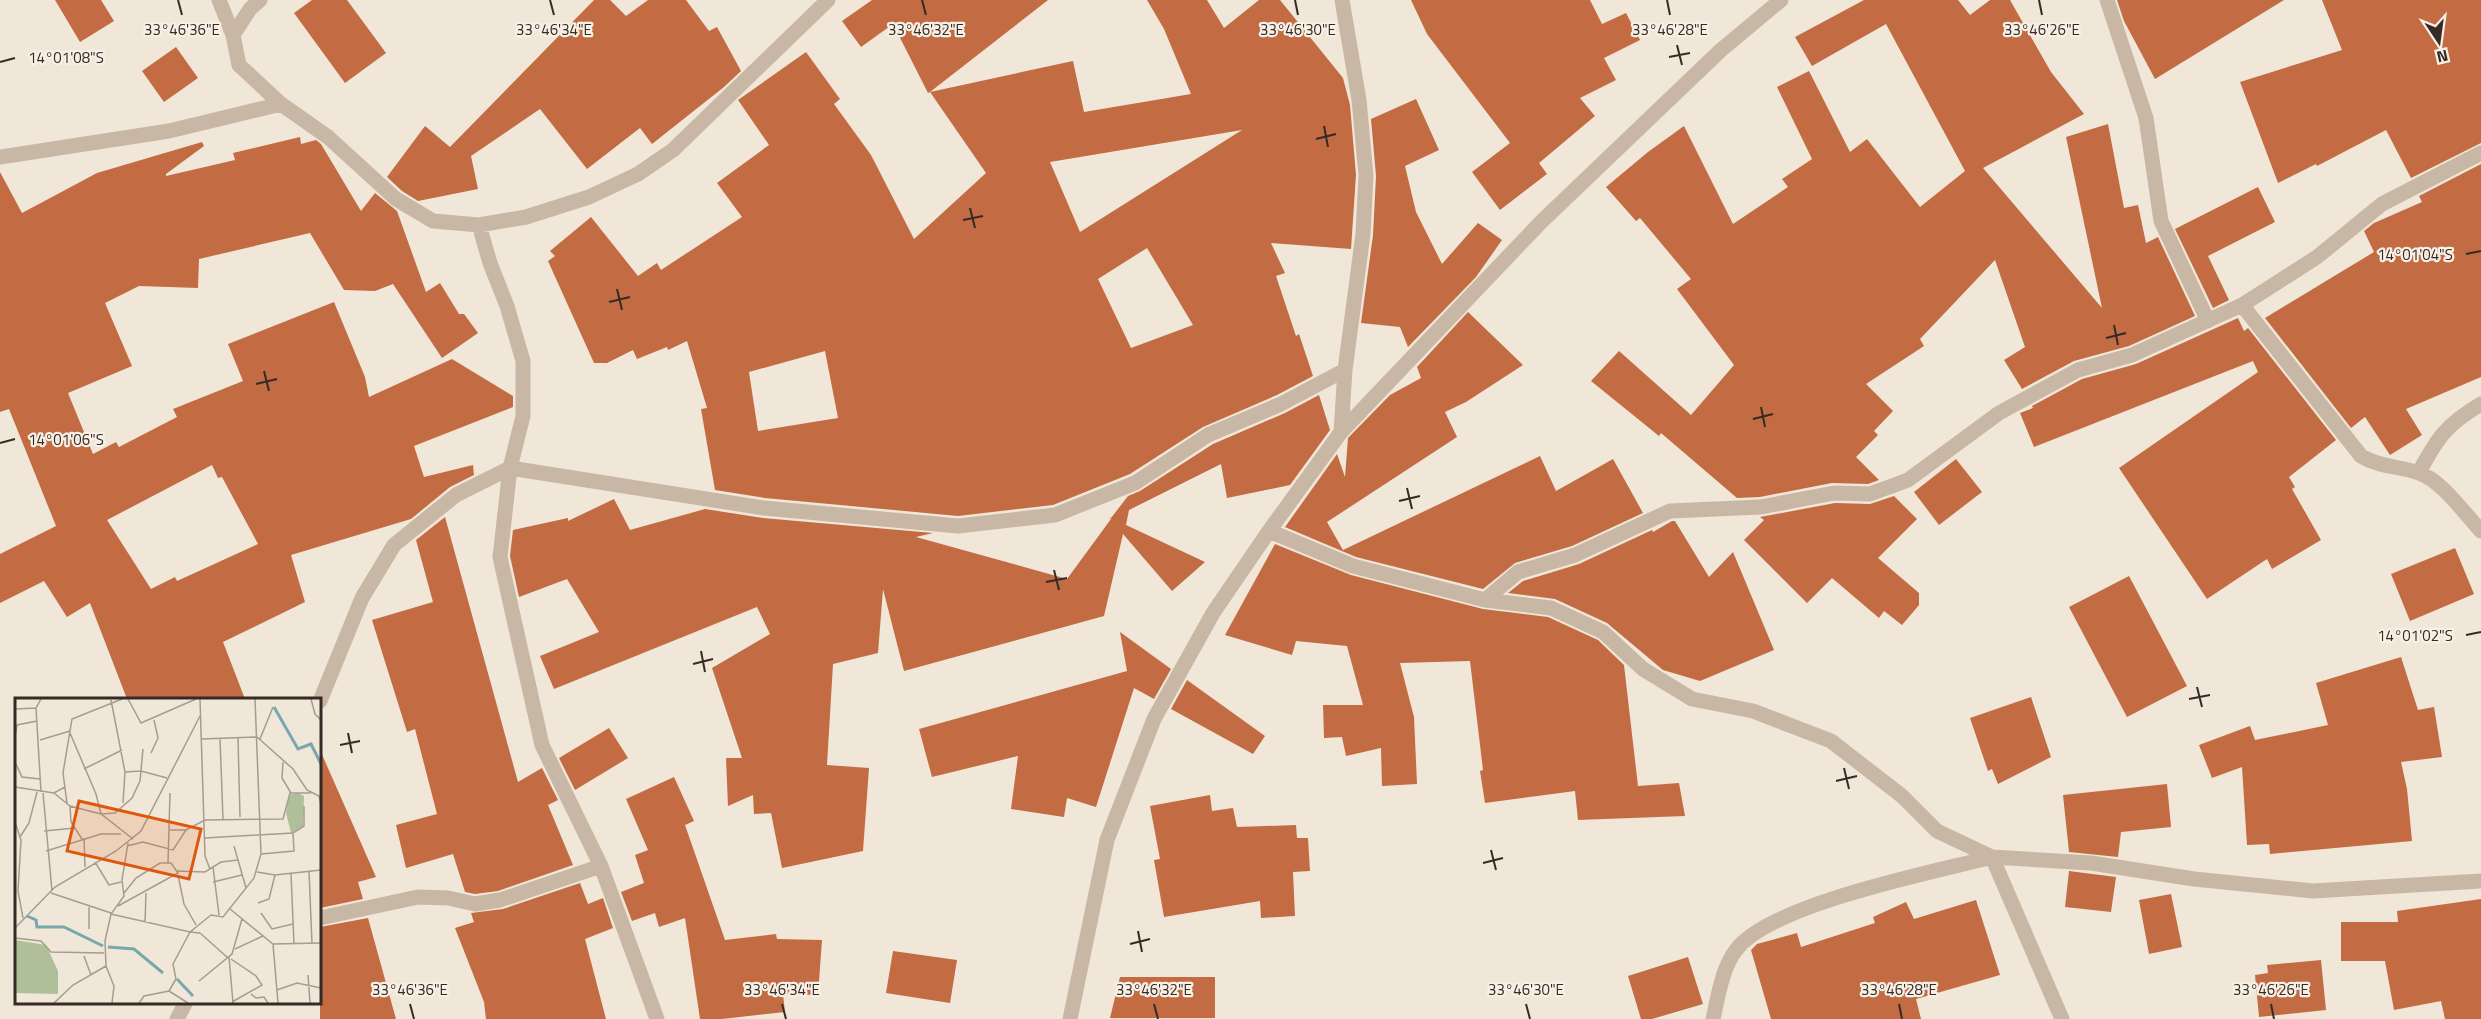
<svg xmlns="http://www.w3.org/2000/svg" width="2481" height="1019" viewBox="0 0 2481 1019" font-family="'Titillium Web',sans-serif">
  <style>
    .building { fill: #c36b43; fill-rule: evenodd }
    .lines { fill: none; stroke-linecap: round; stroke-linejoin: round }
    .minor { stroke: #c8b7a5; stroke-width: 15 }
    .ticks { fill: none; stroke: #342b26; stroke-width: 2 }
    .inset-river { fill: none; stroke: #78a7ad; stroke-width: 3 }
    .inset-road { fill: none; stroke: #a59c91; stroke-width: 1.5 }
    .view { fill: #df570d; fill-opacity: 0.15; stroke: #df570d; stroke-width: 3 }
    .inset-edge { fill: none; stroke: #342b26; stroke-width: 3 }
    .ticks-label { font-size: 15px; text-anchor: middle; fill: #342b26; stroke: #f8f0e4; stroke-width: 4.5; stroke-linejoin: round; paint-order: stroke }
  </style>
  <rect width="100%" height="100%" fill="#f0e7d8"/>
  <path class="building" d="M55 0H101L114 21 80 42Z
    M312 0H347L386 53 345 83 294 13Z
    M594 0H610L626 16 648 0H686L709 31 717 27 741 71 724 87 652 144 640 128 587 169 540 109 471 156 478 189 418 201 402 191 387 177 425 126 450 147Z
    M872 0H1048L930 92 1073 61 1084 112 1191 94 1164 29 1147 0H1207L1224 28 1259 0H1280L1343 78 1350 105 1356 175 1351 249 1271 243 1285 273 1276 276 1296 336 1299 334 1313 376 1277 395 1203 427 1130 474 1053 505 958 516 765 498 715 490 701 409 707 408 687 341 668 350 667 347 637 359 633 350 607 363H594L548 261 555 256 550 251 591 217 638 276 657 263 661 270 742 217 717 183 769 145 738 100 806 52 840 99 834 104 871 155 914 239 986 173 930 92 928 93 893 24 861 47 842 21ZM1242 130 1080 232 1050 162ZM1147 248 1193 325 1131 348 1098 279ZM825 351 838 418 758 431 749 372Z
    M1411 0H1590L1602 24 1626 13 1640 40 1604 58 1616 80 1580 98 1595 116 1539 163 1547 174 1500 210 1472 172 1510 143 1427 34Z
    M1864 0H1958L1970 15 1990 0H2010L2051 72 2084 114 1983 168 2102 308 2066 137 2108 124 2124 208 2138 205 2146 243 2158 237 2195 316 2129 346 2074 361 2022 389 2004 360 2025 347 1995 260 1920 339 1924 346 1866 384 1893 411 1874 431 1878 435 1856 457 1879 480 1868 484 1832 483 1760 497 1737 498 1661 433 1659 436 1591 381 1619 351 1691 415 1734 365 1677 289 1691 279 1640 218 1636 221 1606 187 1648 152 1684 126 1733 224 1788 187 1782 179 1812 159 1777 87 1809 71 1850 152 1867 139 1920 207 1965 171 1886 24 1812 66 1795 37Z
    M2117 0H2284L2155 79 2124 21Z
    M2322 0H2481V143L2411 178 2386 130 2317 166 2316 164 2278 183 2240 82 2342 50Z
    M176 47 198 78 164 102 142 71Z
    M1416 99 1439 150 1405 166 1416 212 1442 264 1478 223 1502 240 1476 277 1408 347 1400 327 1361 323 1373 235 1376 176 1371 119Z
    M300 137 301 144 316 140 321 144 361 211 375 193 397 211 426 292 440 283 459 314H464L478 333 442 358 393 284 375 291 344 290 310 233 199 259 198 288 139 286 105 303 132 366 68 393 93 454 116 442 119 447 177 417 173 409 243 381 228 344 334 302 365 377 369 397 452 359 513 396V407L414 446 424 477 473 465 474 475 450 487 411 519 291 555 305 602 223 642 245 699H127L90 603 67 617 44 581 0 603V554L56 526 9 409 0 412V172L22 213 97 173 202 142 204 146 166 174V176L235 160 233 153ZM212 465 218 478 222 477 258 544 177 581 175 577 151 589 107 520Z
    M2481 164V377L2406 409 2422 435 2390 455 2365 417 2351 428 2265 318 2374 252 2364 231 2374 223 2422 202 2419 196Z
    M2258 187 2275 222 2208 256 2229 300 2213 308 2175 229Z
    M1468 312 1523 365 1466 402 1445 412 1457 437 1327 522 1343 550 1540 456 1556 491 1613 459 1643 513 1572 546 1515 563 1483 589 1356 557 1285 527 1337 454 1345 477 1348 438 1390 395 1421 378 1417 367Z
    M2238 318 2244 331 2248 328 2336 440 2289 477 2295 487 2292 489 2321 540 2272 569 2267 559 2207 599 2119 468 2258 372 2253 361 2034 447 2020 413 2033 408 2032 406 2082 379 2136 364Z
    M1319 395 1330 430 1290 485 1227 498 1221 464 1129 510 1126 525 1205 562 1172 591 1123 534 1104 616 904 671 883 589 878 653 833 664 827 765 869 768 863 851 782 868 771 813 754 814 753 795 728 806 726 758H742L712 668 770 634 757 607 554 689 540 656 599 632 567 579 519 597 510 556 513 530 568 518V521L614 499 630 530 705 509 763 518 933 533 916 537 1067 579 1111 519 1109 517 1111 518 1128 496 1140 491 1213 444 1285 413Z
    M1956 459 1982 492 1939 525 1914 492Z
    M1894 496 1917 519 1878 558 1919 593V605L1902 625 1884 611 1879 618 1832 578 1807 603 1744 540 1764 520 1760 517 1835 503 1870 504Z
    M445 517 518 782 542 768 558 800 548 805 573 865 498 891 475 894 465 892 453 854 406 868 396 825 437 814 415 729 407 732 372 620 433 602 416 540Z
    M1672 521H1675L1709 577 1733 552 1774 650 1700 681 1663 670 1607 623 1555 599 1508 593 1523 581 1579 564 1652 530 1653 532Z
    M1275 544 1351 575 1483 609 1548 617 1598 640 1624 665 1638 786 1679 783 1685 816 1578 820 1575 791 1485 803 1480 771 1483 770 1470 661 1400 663 1414 717 1417 784 1382 786 1381 748 1346 756 1342 737 1324 738 1323 705H1363L1347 646 1296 641 1292 655 1225 635Z
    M2455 548 2474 594 2410 621 2391 574Z
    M2129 576 2187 686 2127 717 2069 607Z
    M1120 632 1171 669 1154 699 1134 688 1096 807 1067 798 1064 817 1011 809 1018 756 932 777 919 729 1127 671Z
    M2401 657 2418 710 2434 707 2442 757 2401 762 2407 789 2412 841 2270 854 2269 844 2247 845 2242 767 2212 778 2199 745 2250 726 2255 740 2328 725 2316 683Z
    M1187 680 1265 736 1253 754 1171 709Z
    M2031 697 2051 757 1998 784 1992 769 1988 771 1970 718Z
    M609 728 628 758 575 790 559 758Z
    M320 750 376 877 358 882 363 899 320 908Z
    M674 777 694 821 685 825 725 940 776 934 777 939 822 940 818 995 783 994 785 1012 722 1019H700L685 918 659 927 655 913 632 921 621 892 644 883 635 855 648 850 626 799Z
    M2167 784 2171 827 2121 832 2118 857 2069 852 2063 795Z
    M1210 795 1212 811 1233 808 1237 827 1296 825 1297 838H1308L1310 871 1293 872 1295 916 1261 918 1260 901 1164 917 1154 860 1160 859 1150 806Z
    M2069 871 2116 877 2111 912 2065 907Z
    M580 883 588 904 603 898 613 928 585 939 606 1019H486L484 1002 455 928 474 922 471 913 503 909Z
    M2171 894 2182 947 2149 954 2139 900Z
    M2481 899V1019H2445L2441 1001 2394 1010 2385 961H2341V922H2398L2397 911Z
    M1976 900 2000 975 1916 999 1921 1019H1771L1751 950 1757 944 1797 933 1801 947 1875 923 1873 917 1906 902 1914 919Z
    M368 918 396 1019H320V927Z
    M893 951 957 960 950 1003 886 993Z
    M1688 957 1703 1004 1652 1019H1641L1628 976Z
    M2321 960 2326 1010 2259 1017 2255 975 2268 973 2267 965Z
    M1120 977H1215V1018H1110Z"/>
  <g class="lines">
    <path class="minor" d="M219 0 233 35
      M260 0 250 9 233 35 239 65 281 104 328 137 396 199 433 221 479 225 526 217 589 197 638 174 673 150 828 0
      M2107 0 2146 118 2161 221 2208 321
      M0 157 169 131 281 104
      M479 225 490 263 507 306 523 361V416L510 468 500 557 542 745 601 866 657 1019
      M2242 305 2361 456C2379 467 2399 466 2419 473 2441 480 2465 514 2481 531
      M1341 432 1345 370 1363 234 1366 175 1359 100 1342 0
      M2419 472C2438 437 2446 425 2481 404
      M1269 531 1353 566 1485 600 1551 608 1603 632 1643 669 1692 699 1753 711 1831 741 1902 796 1937 831 1992 857 2091 863 2194 879 2313 891 2481 881
      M1485 600 1518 572 1575 555 1670 511 1761 507 1834 493 1870 494 1908 480 1999 413 2078 370 2132 355 2242 305 2317 257 2382 204 2481 153
      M320 701 362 598 394 545 456 495 510 468 764 508 958 526 1055 515 1135 483 1208 435 1281 404 1345 370
      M320 918 418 897 448 898 475 904 500 900 601 866
      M177 1019 186 1002
      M1070 1019 1107 840 1154 719 1213 613 1269 531 1341 432 1541 222 1721 50 1781 0
      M1713 1019C1718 997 1722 968 1736 950 1770 904 1934 872 1992 857L2062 1019"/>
  </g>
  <path class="ticks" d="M178 0 182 15M550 0 554 15M922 0 926 15M1295 0 1298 15M1667 0 1670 15M2039 0 2042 15M1677 45 1682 65M1669 57 1690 53M0 62 15 58M1324 126 1328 147M1316 139 1336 134M970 208 975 228M963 220 983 216M2466 254 2481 251M617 289 622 310M609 302 630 297M2114 325 2118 345M2106 338 2126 333M264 371 269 391M256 384 277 379M1761 407 1765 427M1753 419 1773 414M0 443 15 439M1407 488 1412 509M1399 501 1420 496M1054 570 1059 590M1046 582 1067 578M2466 635 2481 632M701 651 705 672M693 664 713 659M2197 687 2202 707M2189 699 2210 695M348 733 352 753M340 745 360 741M1844 768 1849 789M1836 781 1857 776M1491 850 1496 870M1483 863 1503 858M1138 931 1142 952M1130 944 1150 939M410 1004 414 1019M782 1004 786 1019M1154 1004 1158 1019M1526 1004 1530 1019M1899 1004 1902 1019M2271 1004 2274 1019"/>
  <g transform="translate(15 698)">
    <rect width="306" height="306" fill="#f0e7d8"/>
    <path d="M283 95 289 98 288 128 276 135 271 115 274 97ZM0 242 31 247 43 273V296L0 295Z" fill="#afbf99"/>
    <path class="inset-river" d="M259 9 283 51 296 46 306 66M12 218 21 222 22 229H49L88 248M93 249 119 251 148 275M162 281 178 298"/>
    <path class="inset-road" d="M113 1 126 25 181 1M185 1 190 158 195 171M296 1 300 16 306 22M96 2 110 74 108 105M0 11 21 10M55 35 81 96 86 116 100 115 117 100 125 83 128 51M0 39 2 27 22 23M223 40 225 119M186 41 242 39 278 71 292 92 304 98 306 106M205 41 208 121M245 41 258 9M25 42 55 33M136 55 143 40 139 22M0 64 7 79 25 81M268 64 267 80 276 95M69 71 107 52M110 74 126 73 152 80M0 89 39 95 50 89M26 94 21 10 26 1M28 95 37 193M39 95 55 108 86 116 118 141M52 105 48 75 57 21 107 1M55 108 56 124 67 141M0 124 6 142 3 193 8 220M155 132H171L190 122 268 121 275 95H296M29 133 60 130M5 139 14 125 22 94M69 140 70 169M190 140 278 135 289 128V108M112 148 128 144 158 152 171 132M219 148 231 190M31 153 86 136H106M246 156 279 153 278 135M80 164 94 187 106 184M153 165 155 95M198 169 204 217M162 173 190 174 206 164 223 162M294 173 297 246M242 174 260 177 306 172M276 176 279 246M163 177 169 206 181 227M198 184 227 177M36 195 96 215M243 205 254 201 260 177M103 208 163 175 156 165H145L121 180 109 195M215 211 258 246 306 245M246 215 257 231 278 226M96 216 175 234 196 217 208 219 239 180 246 156 240 1M130 224 131 195M0 230 40 189 101 153 126 133 185 18M74 231V209M185 235 213 260M0 240 26 243 36 254 89 255M258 246 263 305M220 251 248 238M69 258 76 277M214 259 218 305M216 261 241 278 247 287 217 304M293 277 295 305M184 283 217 256 227 221M262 292 282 285 306 290M154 293 173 305M236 296 241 300 249 299 253 305M39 305 58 287 91 268M97 305 99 288 91 268 90 243 96 216 109 198 107 182 113 145M124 305 129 298 154 293 161 281 158 266 175 234 185 235"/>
    <path class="view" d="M64 103 186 131 174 181 52 153Z"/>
    <rect width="306" height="306" class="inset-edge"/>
  </g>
  <g class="ticks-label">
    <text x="182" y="35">33°46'36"E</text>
    <text x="554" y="35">33°46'34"E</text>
    <text x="926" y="35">33°46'32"E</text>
    <text x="1298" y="35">33°46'30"E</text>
    <text x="1670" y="35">33°46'28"E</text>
    <text x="2042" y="35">33°46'26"E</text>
    <text x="66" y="63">14°01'08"S</text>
    <text x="2415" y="260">14°01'04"S</text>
    <text x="66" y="445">14°01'06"S</text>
    <text x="2415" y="641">14°01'02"S</text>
    <text x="410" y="995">33°46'36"E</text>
    <text x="782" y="995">33°46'34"E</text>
    <text x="1154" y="995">33°46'32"E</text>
    <text x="1526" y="995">33°46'30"E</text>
    <text x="1899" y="995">33°46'28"E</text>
    <text x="2271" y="995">33°46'26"E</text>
  </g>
  <g transform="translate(2439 42) rotate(167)" stroke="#f8f0e4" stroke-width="4.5" paint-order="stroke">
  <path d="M0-4.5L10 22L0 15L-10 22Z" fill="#342b26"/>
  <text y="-9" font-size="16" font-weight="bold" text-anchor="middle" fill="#342b26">N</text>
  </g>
</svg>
